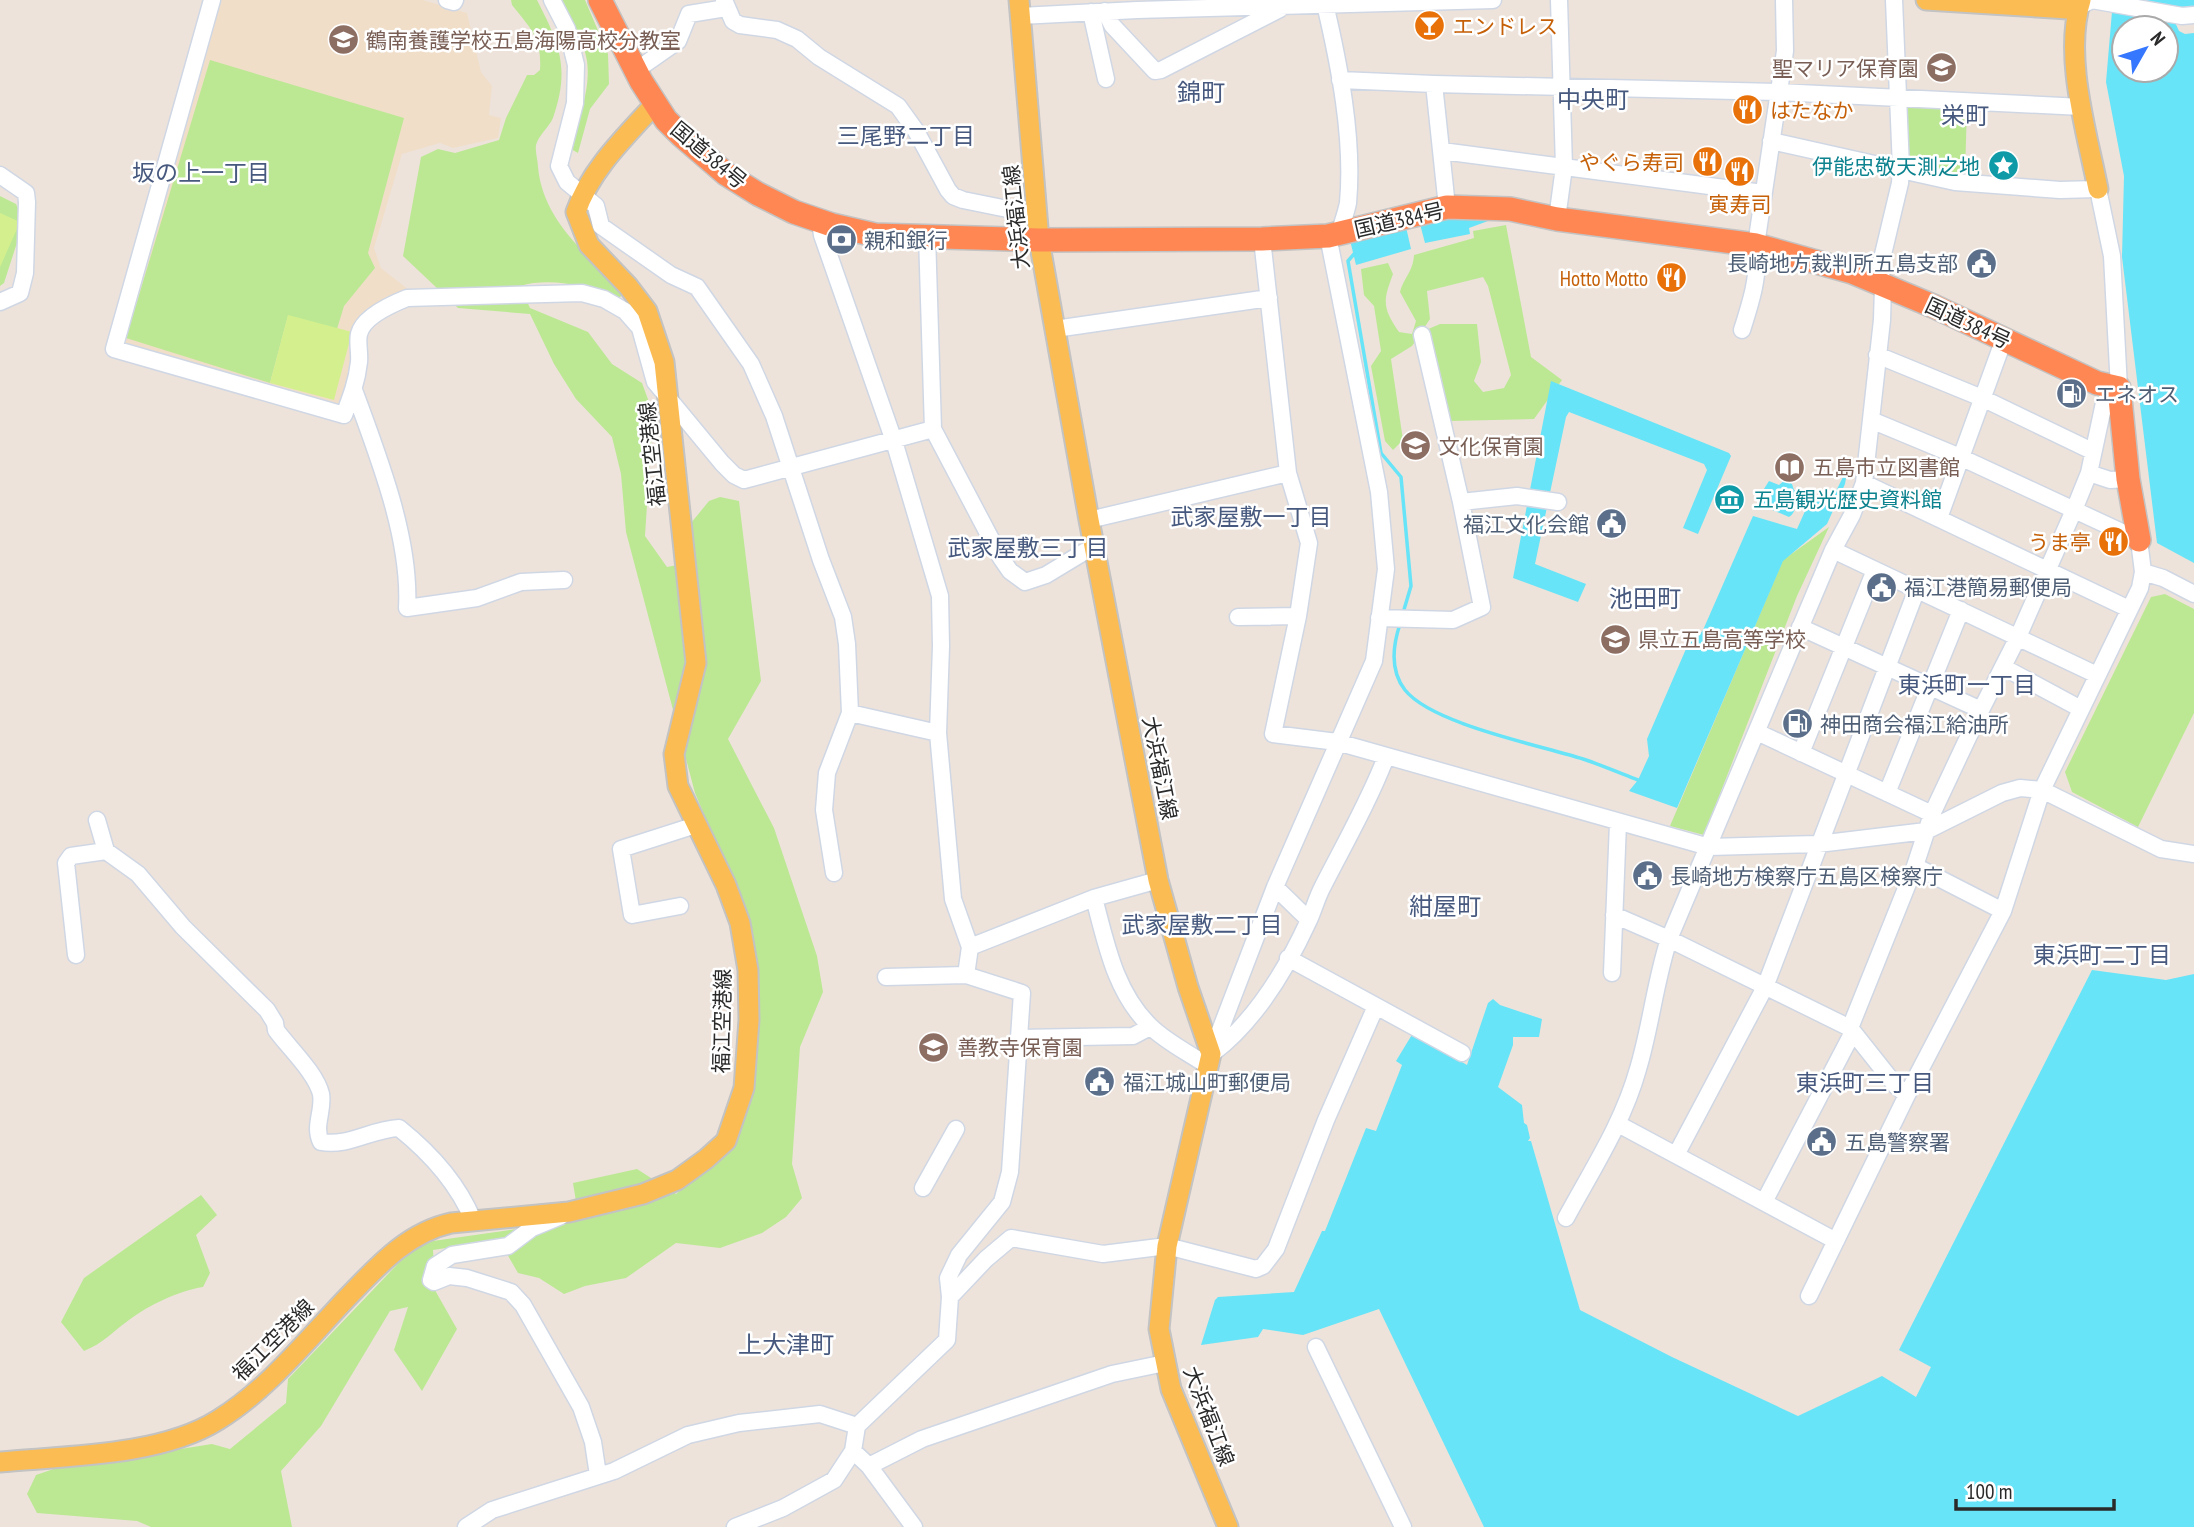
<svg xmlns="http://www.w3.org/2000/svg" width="2194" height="1527" viewBox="0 0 2194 1527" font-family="'PT Sans Narrow','Noto Sans JP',sans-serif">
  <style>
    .education { fill: #f0dec9 }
    .green { fill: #bce894 }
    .pitch { fill: #d4f08e }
    .water { fill: #67e4f7; fill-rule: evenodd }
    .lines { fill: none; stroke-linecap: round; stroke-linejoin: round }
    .stream { stroke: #67e4f7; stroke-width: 3.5 }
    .minor-casing { stroke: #d0d7e4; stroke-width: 19 }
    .major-casing { stroke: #c3c3c3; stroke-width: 23 }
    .highway-casing { stroke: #c3c3c3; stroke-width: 26 }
    .minor { stroke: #fff; stroke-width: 16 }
    .major { stroke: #fabc53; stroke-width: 19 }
    .highway { stroke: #ff8754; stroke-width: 23 }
    .labels { text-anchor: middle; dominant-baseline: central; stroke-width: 5; stroke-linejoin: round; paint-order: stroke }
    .food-label { font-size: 21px; fill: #c56008; stroke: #fff; text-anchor: end }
    .education-label { font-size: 21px; fill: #785e54; stroke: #fff; text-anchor: start }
    .street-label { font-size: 21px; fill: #2a2a2a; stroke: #fff }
    .culture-label { font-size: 21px; fill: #0d838f; stroke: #fff; text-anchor: end }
    .service-label { font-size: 21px; fill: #4e5e75; stroke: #fff; text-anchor: start }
    .neighbourhood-label { font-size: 23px; fill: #47597e; stroke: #fff }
    .quarter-label { font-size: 24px; fill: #47597e; stroke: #fff }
  </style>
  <rect width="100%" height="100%" fill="#ede3db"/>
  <path class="education" d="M218 0H423L467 13 481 72 492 86 489 115 501 118 498 138 453 148 440 143 402 154 374 248 381 268 409 290 355 329V356L340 407 122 346Z"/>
  <path class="green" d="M511 0H537C560 45 570 69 553 118 549 127 538 136 536 145 535 152 538 161 538 167 543 221 588 258 627 290L618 299C587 286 552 277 520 286L530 308 588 332 612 364 642 383 653 413 645 536 667 567 692 562 691 523 709 501 720 497 739 501 761 681 728 739 774 828 817 956 823 992 800 1047 792 1164 802 1198 786 1217 762 1233 720 1248 676 1243 626 1278 585 1286 564 1294 539 1278 518 1273 499 1240 433 1250 436 1292 457 1329 422 1391 394 1350 408 1307 390 1311 321 1426 281 1471 292 1527H151L137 1521 37 1513 27 1494 36 1475 74 1462 134 1460 149 1454 212 1444 230 1449 286 1403 288 1379 410 1251 433 1241 579 1220 573 1183 637 1169 676 1194 734 1145 747 915 695 793 626 532 621 474 612 437 576 399 554 364 530 314 458 308 403 256 421 157 438 149 455 153 499 140 506 118 527 75H534L540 70C542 38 531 29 512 5Z
    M560 0H585L608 54 609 84 590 109 578 153 569 148C578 123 591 89 587 61 584 41 571 18 560 0Z
    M210 60 404 118 368 253 375 268 344 306 337 329 288 316 270 383 126 338Z
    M1909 105 1967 107 1965 175 1909 165 1906 160V106Z
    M0 196 16 204 24 221 4 283 0 286Z
    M1506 225 1531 357 1562 380 1534 419 1451 421 1426 330 1440 324H1477L1481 362 1474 381 1483 392 1504 388 1511 375 1488 286 1483 277 1427 291 1430 319 1412 346 1391 359 1403 440 1393 450 1385 441 1371 366 1381 351 1374 306 1364 295 1361 269 1388 263 1393 274C1383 301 1382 307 1399 332L1412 334 1416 321 1400 292C1404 277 1413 272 1414 255L1474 238 1473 231Z
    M1829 527 1797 596 1704 835 1670 826 1783 560Z
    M2165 594 2194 609V713L2138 827 2072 792 2065 772 2151 597Z
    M201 1195 217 1215 196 1235 210 1273 203 1287C178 1291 149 1305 129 1320 112 1332 104 1343 84 1351L61 1322 84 1278Z"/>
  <path class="pitch" d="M0 213 20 222 0 267Z
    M288 315 352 332 334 400 270 383Z"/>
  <path class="water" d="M2113 0H2194V6C2182 6 2179 9 2174 20L2179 31 2185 34 2194 33V563L2157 543 2122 257 2124 176 2106 82ZM2124 28H2166V70H2124Z
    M1462 214 1488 216V221L1469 228 1470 234 1425 243 1420 224Z
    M1406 227 1411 249 1356 265 1350 240Z
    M1551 381 1729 453 1731 456 1698 534 1683 528 1707 470 1704 464 1569 412 1566 417 1535 564 1586 584 1578 602 1513 578Z
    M1843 477 1846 478 1845 484 1827 524 1783 561 1677 808 1629 791 1638 780 1649 756 1647 739 1692 635 1698 637 1703 630 1753 516 1797 529 1810 500 1814 498 1829 505Z
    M1785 480 1792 484 1794 490 1801 495C1795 502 1797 512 1789 517L1761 505 1757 500 1769 481 1779 485Z
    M2092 970 2166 980 2194 974V1527H1484L1379 1309 1303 1335 1263 1329 1258 1337 1201 1345 1215 1300 1218 1297 1294 1292 1322 1231H1325L1366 1128 1376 1131 1402 1065 1396 1061 1413 1033 1467 1065 1488 1003 1493 999 1500 1005 1542 1019 1539 1037H1513V1045L1498 1087 1522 1105 1524 1123 1527 1125 1530 1138 1528 1141H1531L1580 1310 1672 1357 1798 1416 1882 1376 1916 1397 1931 1367 1899 1350Z"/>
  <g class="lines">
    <path class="stream" d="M1354 254 1348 261 1381 453 1401 477 1411 586 1403 613
      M1400 624C1393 645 1390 671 1405 690 1432 724 1539 745 1583 759 1601 765 1620 773 1638 780"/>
    <defs>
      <path id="minor" d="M212 0 114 349 344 415C351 397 357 381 359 362 360 353 357 342 359 334 363 317 392 304 407 298L582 293 604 299 625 311 640 328 655 382 722 463 734 475 744 480 933 429
        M447 0 454 2 455 0
        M552 0 567 29 576 65 575 103 559 166 567 182 596 206 601 226 671 275 697 287 751 364 774 416 821 560 843 617 847 644 850 713 827 773 824 810 834 873
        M724 0 733 21 740 25 777 30 797 39 819 57 898 106 916 131 948 190 953 196 963 200 1037 215
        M1324 0C1339 63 1354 138 1348 203 1346 213 1342 224 1339 234
        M2078 7 2092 0 2182 16 2194 15
        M1105 11 1112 25 1155 71 1161 70 1280 9
        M1091 12 1106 79
        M1020 16 1137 10 1493 0
        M635 71 678 41 689 14 726 8
        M1340 80 1434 84 1778 92 2082 107
        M1434 84 1447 207
        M1771 141 1955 182 2060 190 2098 189 2112 256 2119 388 2104 403 2089 473 2074 510 2018 637 1981 710 1932 814 1915 866 1850 1028
        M1442 151 1763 193
        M0 175 26 193 27 202 25 273 20 293 0 302
        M1557 219 1564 167 1559 0
        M820 222 822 235 894 441 940 596 941 646 938 733 953 899 970 947 966 975
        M927 235 933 429 1001 558 1010 571 1025 582 1046 575 1094 546
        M1262 239 1288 473 1309 543 1298 616 1273 734 1337 742 1709 847 1818 844 1926 831 2002 793 2020 788 2042 790 2161 849 2194 854
        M1055 329 1269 298
        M1742 330C1751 302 1760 274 1756 245L1785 51 1784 0
        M1877 355 1982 398 2092 451
        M354 390C378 456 411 538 407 608L477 598 521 582 564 580
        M2089 473 2110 480 2128 479
        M1864 483 2129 609
        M1461 502 1517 496 1558 502
        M1939 518 2004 339
        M1089 520 1288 473
        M1833 550 2097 675
        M2143 572 2163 578 2194 594
        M1238 617 1298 616
        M1379 618 1453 620 1482 607 1461 502 1422 335
        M1800 627 1981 710
        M2003 667 2081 709
        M850 713 938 733
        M1757 732 1932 814
        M1801 753 1875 570
        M1887 793 1961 610
        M97 820 106 851 138 874 183 927 267 1010 275 1023 276 1030C289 1048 316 1073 321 1094 324 1111 313 1126 321 1142 348 1147 372 1129 399 1128 429 1152 458 1184 473 1220
        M1915 866 2003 911
        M1275 887 1309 920
        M1094 898C1106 943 1115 992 1150 1026 1166 1042 1189 1053 1208 1066
        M680 906 632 915 621 849 696 825
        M1614 915 1669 939 1850 1028 1896 1086 1907 1095
        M970 947 1094 898 1158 880
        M76 955 66 863 71 856 106 851
        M1288 958 1462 1053
        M1612 973 1618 823
        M886 977 966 975 1022 993 1010 1172 1002 1202 959 1255 948 1278 950 1297 947 1340 857 1426 853 1451 869 1466 914 1527
        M1020 1038 1133 1036 1150 1027
        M1213 1053C1255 1021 1287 968 1309 920 1314 909 1317 897 1323 886 1345 843 1369 801 1386 757
        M1211 1054 1275 887 1374 661 1386 569 1379 492 1328 236
        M1618 1124 1836 1241
        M1676 1155 1765 987 1917 589
        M923 1188 956 1129
        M1764 1202 1853 1032
        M561 1216 532 1228 508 1246 452 1255 435 1266 431 1280 434 1282 449 1276 467 1278 511 1292 523 1305 581 1407 593 1442 598 1475
        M1566 1218C1592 1170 1623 1123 1638 1069 1651 1026 1655 982 1669 939L1833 550 1852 515 1864 483 1882 320 1883 286 1880 267 1900 183 1901 168 1894 0
        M1809 1296 1907 1095 2003 911 2042 790 2140 588 2143 572 2139 540 1960 457 1871 420
        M950 1297 986 1259 1011 1238 1103 1254 1167 1246 1256 1269 1263 1266 1276 1249 1326 1120 1376 1006
        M1316 1347 1403 1527
        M869 1466 922 1439 1112 1374 1165 1363
        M466 1527 492 1510 614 1471 688 1435 739 1423 820 1414 857 1426
        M735 1527 783 1508 834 1480 853 1451"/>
      <path id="major" d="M1019 0 1039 240 1089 520 1158 880 1188 987 1211 1054 1167 1246 1159 1329 1171 1389 1228 1527
        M1926 0 2068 9 2078 7
        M2081 0C2063 55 2087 133 2098 189
        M0 1462C66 1456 161 1456 218 1420 267 1390 306 1341 345 1300 376 1268 406 1233 451 1223L569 1212 643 1194 677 1180 706 1159 726 1141 744 1088 749 1020 748 970 740 923 726 885 678 786 674 754 696 663 664 362 647 311 628 286 589 245 576 212C590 170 626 136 655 104"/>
      <path id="highway" d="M600 0 641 81 666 120 682 136 726 174 758 194 794 212 832 225 875 235 1039 240 1262 239 1328 236 1447 207 1510 209 1557 219 1756 245 1852 272 1933 306 2097 383 2119 388 2128 479 2139 540"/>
    </defs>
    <use href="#minor" class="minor-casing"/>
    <use href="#major" class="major-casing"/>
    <use href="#highway" class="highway-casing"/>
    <use href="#minor" class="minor"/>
    <use href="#major" class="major"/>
    <use href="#highway" class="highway"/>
  </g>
  <defs>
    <symbol id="bar-disc" viewBox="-11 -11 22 22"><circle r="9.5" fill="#e8710a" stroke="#fff"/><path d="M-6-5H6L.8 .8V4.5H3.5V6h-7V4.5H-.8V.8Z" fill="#fff"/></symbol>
    <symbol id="school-disc" viewBox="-11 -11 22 22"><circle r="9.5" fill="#8d6e63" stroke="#fff"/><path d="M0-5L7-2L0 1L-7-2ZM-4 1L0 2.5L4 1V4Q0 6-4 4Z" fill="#fff"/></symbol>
    <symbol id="restaurant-disc" viewBox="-11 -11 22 22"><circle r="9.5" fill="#e8710a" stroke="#fff"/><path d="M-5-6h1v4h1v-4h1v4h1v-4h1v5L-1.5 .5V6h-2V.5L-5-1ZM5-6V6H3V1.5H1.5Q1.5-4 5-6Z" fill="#fff"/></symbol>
    <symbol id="sight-disc" viewBox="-11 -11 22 22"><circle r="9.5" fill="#0f9aa8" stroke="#fff"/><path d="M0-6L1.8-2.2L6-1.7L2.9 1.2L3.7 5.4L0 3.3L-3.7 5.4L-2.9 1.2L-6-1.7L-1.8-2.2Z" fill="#fff"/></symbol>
    <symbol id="bank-disc" viewBox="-11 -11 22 22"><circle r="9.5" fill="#5c6f8a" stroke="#fff"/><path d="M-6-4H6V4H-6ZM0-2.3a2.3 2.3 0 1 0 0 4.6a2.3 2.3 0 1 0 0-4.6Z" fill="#fff"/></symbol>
    <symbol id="civic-disc" viewBox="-11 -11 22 22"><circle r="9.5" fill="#5c6f8a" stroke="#fff"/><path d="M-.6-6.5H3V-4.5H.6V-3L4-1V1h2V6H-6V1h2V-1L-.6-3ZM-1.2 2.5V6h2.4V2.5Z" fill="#fff"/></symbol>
    <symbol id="fuel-disc" viewBox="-11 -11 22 22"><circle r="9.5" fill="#5c6f8a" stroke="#fff"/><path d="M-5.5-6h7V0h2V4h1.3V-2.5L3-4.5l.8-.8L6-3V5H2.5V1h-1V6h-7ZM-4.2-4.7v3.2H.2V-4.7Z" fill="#fff"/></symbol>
    <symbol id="library-disc" viewBox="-11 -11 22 22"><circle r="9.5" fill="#8d6e63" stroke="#fff"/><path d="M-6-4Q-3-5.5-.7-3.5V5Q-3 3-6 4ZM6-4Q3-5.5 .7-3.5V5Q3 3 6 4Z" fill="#fff"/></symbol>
    <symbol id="museum-disc" viewBox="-11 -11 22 22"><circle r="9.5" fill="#0f9aa8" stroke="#fff"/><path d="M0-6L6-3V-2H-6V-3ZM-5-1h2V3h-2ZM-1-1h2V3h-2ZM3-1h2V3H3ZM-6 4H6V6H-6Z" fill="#fff"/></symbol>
  </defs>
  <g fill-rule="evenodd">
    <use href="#bar-disc" x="1412" y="8" width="35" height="35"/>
    <use href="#school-disc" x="326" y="22" width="35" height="35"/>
    <use href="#school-disc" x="1924" y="50" width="35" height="35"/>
    <use href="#restaurant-disc" x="1730" y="92" width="35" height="35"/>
    <use href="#restaurant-disc" x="1690" y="144" width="35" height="35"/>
    <use href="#sight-disc" x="1986" y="148" width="35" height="35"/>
    <use href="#restaurant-disc" x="1722" y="154" width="35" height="35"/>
    <use href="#bank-disc" x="824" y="222" width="35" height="35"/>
    <use href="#civic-disc" x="1964" y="246" width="35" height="35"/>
    <use href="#restaurant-disc" x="1654" y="260" width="35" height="35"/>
    <use href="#fuel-disc" x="2054" y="376" width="35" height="35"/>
    <use href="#school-disc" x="1398" y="428" width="35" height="35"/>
    <use href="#library-disc" x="1772" y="450" width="35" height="35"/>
    <use href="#museum-disc" x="1712" y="482" width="35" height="35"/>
    <use href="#civic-disc" x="1594" y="506" width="35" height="35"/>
    <use href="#restaurant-disc" x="2096" y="524" width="35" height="35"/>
    <use href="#civic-disc" x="1864" y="570" width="35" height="35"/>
    <use href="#school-disc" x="1598" y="622" width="35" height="35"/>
    <use href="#fuel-disc" x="1780" y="706" width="35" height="35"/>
    <use href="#civic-disc" x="1630" y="858" width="35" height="35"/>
    <use href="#school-disc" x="916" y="1030" width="35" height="35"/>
    <use href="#civic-disc" x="1082" y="1064" width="35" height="35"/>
    <use href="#civic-disc" x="1804" y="1124" width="35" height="35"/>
  </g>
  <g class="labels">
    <g class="food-label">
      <text x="1453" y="26" text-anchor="start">エンドレス</text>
      <text x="1770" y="110" text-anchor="start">はたなか</text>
      <text x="1684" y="162">やぐら寿司</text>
      <text x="1740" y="204" text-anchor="middle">寅寿司</text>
      <text x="1648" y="278">Hotto Motto</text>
      <text x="2091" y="542">うま亭</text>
    </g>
    <g class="education-label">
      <text x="366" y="40">鶴南養護学校五島海陽高校分教室</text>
      <text x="1919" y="68" text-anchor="end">聖マリア保育園</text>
      <text x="1439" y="446">文化保育園</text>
      <text x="1813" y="467">五島市立図書館</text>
      <text x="1638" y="639">県立五島高等学校</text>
      <text x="957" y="1047">善教寺保育園</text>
    </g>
    <g class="street-label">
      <text transform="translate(709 155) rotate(40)">国道384号</text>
      <text transform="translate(1016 217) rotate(-96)">大浜福江線</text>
      <text transform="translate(1399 220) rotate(-13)">国道384号</text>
      <text transform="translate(1968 323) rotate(25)">国道384号</text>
      <text transform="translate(652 454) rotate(-96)">福江空港線</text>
      <text transform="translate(1160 768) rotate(79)">大浜福江線</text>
      <text transform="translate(722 1021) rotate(-89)">福江空港線</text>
      <text transform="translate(273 1340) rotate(-45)">福江空港線</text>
      <text transform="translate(1209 1416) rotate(69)">大浜福江線</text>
    </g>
    <g class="culture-label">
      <text x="1980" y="166">伊能忠敬天測之地</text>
      <text x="1753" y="499" text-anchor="start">五島観光歴史資料館</text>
    </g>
    <g class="service-label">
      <text x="864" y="240">親和銀行</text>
      <text x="1958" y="263" text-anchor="end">長崎地方裁判所五島支部</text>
      <text x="2095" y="394">エネオス</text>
      <text x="1589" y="524" text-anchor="end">福江文化会館</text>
      <text x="1904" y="587">福江港簡易郵便局</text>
      <text x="1820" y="724">神田商会福江給油所</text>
      <text x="1670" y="876">長崎地方検察庁五島区検察庁</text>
      <text x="1123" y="1082">福江城山町郵便局</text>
      <text x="1845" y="1142">五島警察署</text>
    </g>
    <g class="neighbourhood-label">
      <text x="906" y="135">三尾野二丁目</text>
      <text x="201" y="172">坂の上一丁目</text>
      <text x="1251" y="516">武家屋敷一丁目</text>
      <text x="1028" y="547">武家屋敷三丁目</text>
      <text x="1967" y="684">東浜町一丁目</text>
      <text x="1202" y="924">武家屋敷二丁目</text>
      <text x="2102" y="954">東浜町二丁目</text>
      <text x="1865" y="1082">東浜町三丁目</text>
    </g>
    <g class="quarter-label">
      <text x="1201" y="92">錦町</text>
      <text x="1593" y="99">中央町</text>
      <text x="1965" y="115">栄町</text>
      <text x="1645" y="598">池田町</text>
      <text x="1445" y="906">紺屋町</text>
      <text x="786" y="1344">上大津町</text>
    </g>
  </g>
  <g transform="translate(2145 49) rotate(51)"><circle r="33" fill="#ffffff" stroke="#aaaaaa" stroke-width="2"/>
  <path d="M0-5L12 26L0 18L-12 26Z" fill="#3677ff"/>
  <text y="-10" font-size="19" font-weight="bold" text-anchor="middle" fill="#2a2a2a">N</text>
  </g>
  <path d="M1956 1499v10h158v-10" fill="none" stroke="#2a2a2a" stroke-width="3.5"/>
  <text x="1966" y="1499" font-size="21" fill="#2a2a2a" stroke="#ffffff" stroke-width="5" paint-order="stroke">100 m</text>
</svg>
